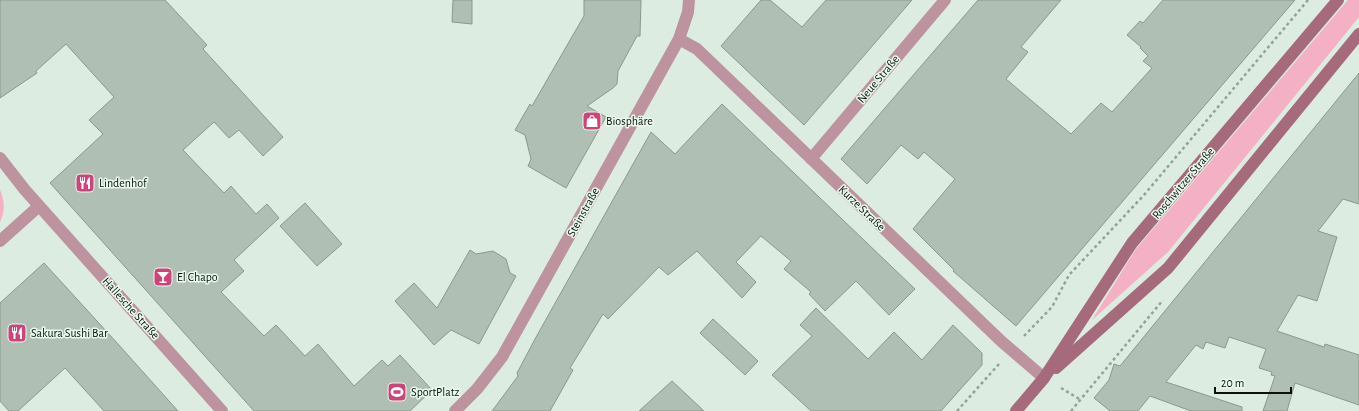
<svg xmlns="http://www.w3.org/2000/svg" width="1359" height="411" viewBox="0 0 1359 411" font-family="'Alegreya Sans',sans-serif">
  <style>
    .green { fill: #f4b0c4 }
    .building { fill: #afbfb3; stroke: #8a998e }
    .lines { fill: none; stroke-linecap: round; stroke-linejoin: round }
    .path { stroke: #94a197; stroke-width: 2.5; stroke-dasharray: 3 3; stroke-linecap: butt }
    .street { stroke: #bc939f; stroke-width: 12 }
    .secondary { stroke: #a56a7c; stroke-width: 12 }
    .labels { text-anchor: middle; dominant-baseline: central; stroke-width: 3; stroke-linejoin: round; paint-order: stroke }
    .street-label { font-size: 12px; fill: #0c110d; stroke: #e9faed }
    .poi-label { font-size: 12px; fill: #0c110d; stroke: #e9faed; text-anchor: start }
  </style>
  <rect width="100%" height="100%" fill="#dcece0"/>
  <path class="green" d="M1348 0H1359V17L1168 252 1092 320 1136 249Z
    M0 190C5 202 5 211 0 222Z"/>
  <path class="building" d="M0 0H165L207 45 203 49 283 137 263 156 239 130 229 138 214 122 183 150 224 193 231 186 256 214 267 204 279 218 234 260 244 271 221 292 264 336 276 325 305 356 318 344 354 386 382 360 388 366 400 355 432 390 410 411H254L50 183 103 134 89 120 114 97 66 44 36 71 37 73 0 98Z
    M453 0H472V24L452 22Z
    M584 0H641L640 36H637L618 71 617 84 613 88 587 106 606 117 566 188 528 166 531 159 525 135 515 130 530 104 532 106 584 16Z
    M761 0H770L802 27 826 0H912L804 125 721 46Z
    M978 0H1061L1021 47 1028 52 1006 79 1071 134 1101 103 1112 112 1152 68 1143 61 1148 56 1140 48 1141 47 1127 35 1140 21 1143 23 1163 0H1295L1016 326 953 271 954 270 913 229 955 179 924 152 918 159 901 145 867 184 841 159Z
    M1359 73V204L1343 199 1318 231 1337 237 1317 301 1298 295 1277 331 1324 347 1325 344 1359 355V405L1295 383 1287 411H1263L1275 376 1271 375 1272 372 1259 368 1266 349 1229 337 1225 348 1206 342 1203 349 1196 345 1166 382 1242 407V411H1191L1150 396 1138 411H1110L1094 398 1109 380 1114 364 1120 366Z
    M722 104 915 289 889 315 856 281 825 311 809 294 811 292 784 269 791 261 761 236 736 262 756 282 742 298 697 251 668 275 659 267 608 319 603 314 570 368 573 370 550 411H492L518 376 517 373 535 339 651 132 675 154Z
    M305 203 342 244 317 266 280 226Z
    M470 250 476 254 493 251 506 259 510 273 516 276 479 344 451 330 434 345 395 301 414 283 437 308Z
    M44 263 118 344 178 411H104L65 368 18 411H9L0 401V303Z
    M816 308 868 359 894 332 922 360 953 325 982 353V365L941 411H811L772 375 812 336 800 325Z
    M713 319 758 361 745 375 700 333Z
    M672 381 704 411H639Z"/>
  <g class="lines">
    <path class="path" d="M1024 336 1052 307 1069 275 1144 195 1308 0
      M1061 388 1081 400
      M957 411 999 364
      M1071 411 1163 300"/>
    <path class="street" d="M679 39 697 49 1001 341 1044 378
      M0 158 25 190 222 411
      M811 159 945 0
      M0 241 39 206
      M455 411 477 389 502 357 679 39 688 12 689 0"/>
    <path class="secondary" d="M1056 368 1168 268 1359 34
      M1016 411 1044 378 1132 243 1338 0"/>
  </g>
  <defs>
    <symbol id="shop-square" viewBox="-11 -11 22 22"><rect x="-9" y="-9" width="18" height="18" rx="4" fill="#cd437a" stroke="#e9faed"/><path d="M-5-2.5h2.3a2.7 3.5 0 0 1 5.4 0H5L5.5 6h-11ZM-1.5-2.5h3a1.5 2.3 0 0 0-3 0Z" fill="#fff"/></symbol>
    <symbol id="restaurant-square" viewBox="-11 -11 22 22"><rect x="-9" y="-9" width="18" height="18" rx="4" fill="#cd437a" stroke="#e9faed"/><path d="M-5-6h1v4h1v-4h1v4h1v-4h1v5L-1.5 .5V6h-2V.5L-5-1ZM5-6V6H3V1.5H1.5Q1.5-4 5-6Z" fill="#fff"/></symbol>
    <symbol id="bar-square" viewBox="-11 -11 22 22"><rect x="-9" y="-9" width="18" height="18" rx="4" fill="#cd437a" stroke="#e9faed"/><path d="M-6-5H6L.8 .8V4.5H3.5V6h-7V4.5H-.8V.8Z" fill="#fff"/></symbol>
    <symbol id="stadium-square" viewBox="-11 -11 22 22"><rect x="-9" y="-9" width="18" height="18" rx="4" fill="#cd437a" stroke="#e9faed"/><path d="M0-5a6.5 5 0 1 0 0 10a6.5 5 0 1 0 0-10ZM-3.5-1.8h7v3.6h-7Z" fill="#fff"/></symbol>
  </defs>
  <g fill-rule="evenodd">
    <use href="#shop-square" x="581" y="110" width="22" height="22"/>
    <use href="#restaurant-square" x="74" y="172" width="22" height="22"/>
    <use href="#bar-square" x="152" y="266" width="22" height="22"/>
    <use href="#restaurant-square" x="6" y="322" width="22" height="22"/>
    <use href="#stadium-square" x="386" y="381" width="22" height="22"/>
  </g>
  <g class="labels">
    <g class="street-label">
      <text transform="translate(878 79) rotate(-50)">Neue Straße</text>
      <text transform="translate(1183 183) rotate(-50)">Roschwitzer Straße</text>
      <text transform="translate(862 208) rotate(44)">Kurze Straße</text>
      <text transform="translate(583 212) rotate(-61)">Steinstraße</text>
      <text transform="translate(131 308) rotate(48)">Hallesche Straße</text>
    </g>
    <g class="poi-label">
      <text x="606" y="121">Biosphäre</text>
      <text x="99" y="183">Lindenhof</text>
      <text x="177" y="277">El Chapo</text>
      <text x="31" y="333">Sakura Sushi Bar</text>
      <text x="411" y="392">SportPlatz</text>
    </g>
  </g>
  <path d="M1215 387v6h76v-6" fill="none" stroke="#0c110d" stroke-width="2"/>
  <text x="1221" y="387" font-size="12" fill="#0c110d" stroke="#e9faed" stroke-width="3" paint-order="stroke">20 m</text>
</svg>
